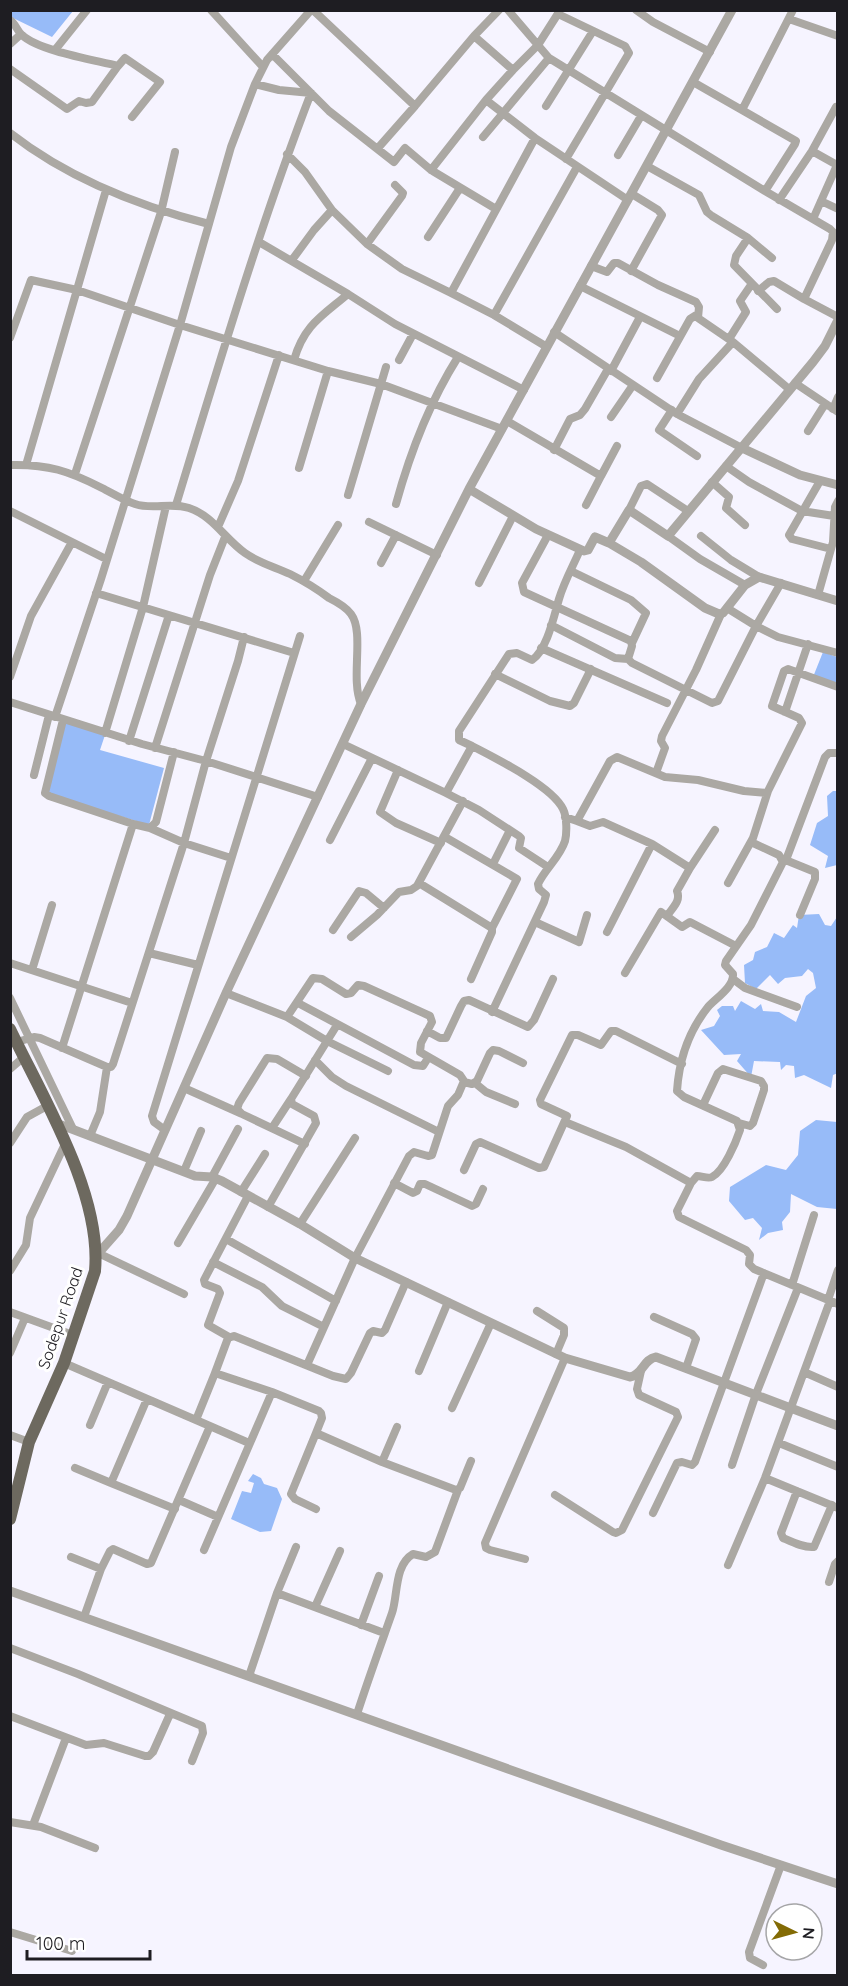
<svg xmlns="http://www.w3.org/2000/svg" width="848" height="1986" viewBox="0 0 848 1986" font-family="Quicksand,sans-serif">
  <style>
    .water { fill: #97bbf8 }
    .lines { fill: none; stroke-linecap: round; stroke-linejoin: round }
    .minor { stroke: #aba8a3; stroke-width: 8 }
    .tertiary { stroke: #aba8a3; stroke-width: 9 }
    .primary { stroke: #6d695f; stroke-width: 12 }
    .labels { text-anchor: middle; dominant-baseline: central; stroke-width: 6; stroke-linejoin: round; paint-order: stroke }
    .street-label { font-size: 16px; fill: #1e1d22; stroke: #fff }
  </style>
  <rect width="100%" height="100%" fill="#f6f4ff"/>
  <path class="water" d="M10 11H73L52 37 11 17Z
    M823 652 837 657V686L813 677Z
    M64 722 105 735 100 750 164 768 149 825 48 794Z
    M833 791H837V865L825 868 828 856 810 845 817 823 828 816 827 796Z
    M819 914 825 925 831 926 837 917 838 1073 833 1075 831 1088 804 1075 795 1078 794 1066 786 1065 781 1070 780 1062 754 1061 751 1077 737 1061 741 1054 724 1055 701 1030 714 1026 720 1016 717 1010 722 1006H733L735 1011 741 1001 755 1009 761 1004 763 1011 779 1012 796 1022 806 996 816 988 813 973 808 969 802 976 785 978 778 984 770 975 756 989 745 983 744 965 753 960 755 952 767 947 774 933 784 938 793 925 797 928 799 915Z
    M816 1120 837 1122V1209L817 1207 791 1194 790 1212 782 1222 783 1230 768 1233 759 1240 762 1228 753 1218 745 1220 729 1201 730 1187 766 1165 786 1170 798 1155 800 1131Z
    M253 1474 261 1478 264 1484 277 1488 282 1499 271 1531 260 1532 231 1519 242 1491 251 1493 254 1483 248 1481Z"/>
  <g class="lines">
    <path class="minor" d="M211 10 263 67
      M313 10 415 106 474 36 513 70 486 100 535 138 628 200
      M508 10 549 58 765 191
      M636 10 653 22 710 52
      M558 14 625 46 629 53 566 159
      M789 19 838 36
      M10 20C16 24 17 31 22 35 39 51 95 60 118 66L92 102 86 103 79 101 67 109 10 69
      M474 36 499 10
      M10 44 20 35
      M55 50 87 10
      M272 54 329 111 394 162 405 148 431 170
      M118 66 125 58 160 82 132 117
      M513 70 538 45 559 12
      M693 82 796 141 795 144 765 191 830 229 833 232 832 240 804 299 838 317
      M486 100 431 170 496 209
      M546 106 593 31
      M742 110 793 10
      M10 133C69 179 138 206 209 224
      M483 137 549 58
      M378 148 415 106
      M812 151 837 165 813 219
      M287 154 305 172 332 210 367 244 402 269 451 293 535 138
      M618 155 641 116
      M647 166 699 195 707 212 712 216 748 238 772 258
      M779 200 812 151 836 107
      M821 201 838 209
      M428 237 460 188
      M748 238 736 256 734 265 777 309
      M259 242 348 294
      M367 244 402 196 403 193 395 185
      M292 260 314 230 332 210
      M591 266 607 272 614 263H618L658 285 696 302 699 307 698 318 733 342
      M631 271 662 215 658 210 632 194
      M580 286 680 336
      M758 291 769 282 774 281 804 299
      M451 293 494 315 547 347
      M494 315 577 167
      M554 332 677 414
      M10 338 31 280 77 290 180 325 328 371 381 384 502 429
      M729 339 746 312 740 301 751 285
      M294 360C304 325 322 316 348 294L395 324 524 390
      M399 360 413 334
      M611 371 640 317
      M657 378 690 319 698 314
      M795 383 838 412
      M833 409 838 397
      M672 410 659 430 697 456
      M611 417 633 385
      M507 421 601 476 617 446
      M808 431 825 404
      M742 448 677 414 699 379 733 342 789 389
      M554 450 570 419 580 415 585 409 608 369
      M10 465C48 464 69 471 102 488 112 493 123 500 135 504 152 510 171 502 189 508 213 516 225 539 245 553 259 563 275 567 290 574 304 581 317 589 329 598 337 602 346 607 351 614 365 633 350 678 361 704
      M26 465 106 190
      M726 466 749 482 802 511 834 516
      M299 468 328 371
      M75 474 161 212 175 152
      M820 481 789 535 792 539 831 549
      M712 482 729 497 726 508 745 525
      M348 495 386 367
      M396 504C410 453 429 403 458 357
      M176 505C218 367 259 228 311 93L279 90 255 84
      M586 505 601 476
      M629 510 641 486 647 484 688 511
      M10 511 106 559
      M369 522 437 555
      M218 527 238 481 279 355
      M548 535 522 583 524 592 631 641 632 646 628 659 632 663 712 703 718 701 756 626 727 608
      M668 536 700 559 745 585
      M701 536 731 560 759 577
      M381 563 396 535
      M571 571 631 600 646 613 632 643
      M304 581 338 525
      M479 583 513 516
      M781 583 756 626 778 637 838 653
      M96 593 294 653
      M818 595 833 542 835 507 838 501
      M551 625 615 658 628 659
      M541 648 667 703
      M495 674 550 701 570 706 574 703 591 669
      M10 677 31 616 72 542
      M10 702 142 744 206 761 318 797
      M785 712 808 644
      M55 717 101 579 180 325 231 147 255 84 267 60 311 10
      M63 720 45 793 49 796 133 824 150 828 156 822 174 752
      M105 733 143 607 166 506
      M129 741 169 615
      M343 744 446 793 472 746 459 740V731L509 654 517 653 532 660C547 650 554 616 559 599 564 582 573 566 580 550
      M472 746C495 758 552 786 563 809 567 817 567 833 565 841 560 857 545 869 538 884L539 889 546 895 544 902 492 1012
      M155 748 210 575 225 537
      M398 770 380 812 396 823 441 843
      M656 773 665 748 661 741 662 736 696 670 721 614
      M34 775 49 715
      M446 793 479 810 519 836 521 838 519 848 548 867
      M565 817 577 821 610 761 617 757 665 777 698 780 744 791 767 793 802 723 799 718 772 706 784 671 788 669 838 687
      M577 821 590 826 603 822 652 844 690 868 715 830
      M150 828 184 843 231 858
      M445 837 517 879 492 928
      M330 840 372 758
      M783 859 815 872V879L800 915
      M786 860 825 757 829 753H838
      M493 864 510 830
      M419 883 492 928V932L471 979
      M728 883 753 838 768 791
      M667 916C673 907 681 901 677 891L690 868
      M535 922 579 942 587 915
      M333 930 359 891 366 893 384 908
      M607 932 652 844
      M351 937 377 915 399 892 411 890 417 886 463 801
      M149 953 198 965
      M10 963 132 1003
      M32 970 52 905
      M625 973 661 912 682 927 690 922 736 946
      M733 979 745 988 797 1007
      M10 998 73 1129
      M298 1003 414 1065 423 1066 428 1058
      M287 1017 327 1041 388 1071
      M427 1031 440 1038H446L461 1006 464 1001 469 1000 528 1027 534 1020 553 979
      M17 1042 34 1037 40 1038 107 1067H111L113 1064 184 843 206 761 238 661 244 637
      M62 1048 133 824
      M315 1060 332 1077 346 1086 439 1132
      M10 1069 24 1057
      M464 1082 472 1084 477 1081 490 1053 493 1050 499 1051 523 1063
      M475 1083 486 1092 515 1104
      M184 1088 240 1113
      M703 1105 718 1073 723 1069 761 1081 764 1086V1090L753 1123 750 1126 739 1123
      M565 1122 626 1147 691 1183 677 1211 679 1217 746 1250 750 1255 749 1264 754 1269 838 1304
      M272 1128 291 1099
      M165 1130 154 1122 152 1116 300 636
      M90 1136 100 1112 107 1067
      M10 1143 27 1117 47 1106
      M305 1144 242 1114 237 1109 239 1103 267 1058 277 1059 306 1076
      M464 1170 476 1144 480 1142 539 1168 544 1167 567 1116 541 1104 540 1100 572 1035H578L601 1045 611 1031H616L682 1064
      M184 1171 201 1131
      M212 1177 238 1129
      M394 1183 413 1193 417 1191 420 1184H425L472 1206 476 1204 483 1189
      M691 1183 697 1176C702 1176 708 1179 712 1177 724 1171 736 1142 740 1130L737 1121 684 1097 677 1091C679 1060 688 1032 708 1007 716 998 734 987 733 974L725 965 726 961 751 925 783 862 779 855 751 842
      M241 1192 265 1154
      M268 1207 316 1123 314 1116 292 1104 291 1099 337 1025
      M300 1224 355 1138
      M226 1239 336 1301
      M178 1243 216 1178
      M98 1253 184 1294
      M213 1262 262 1287 282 1306 324 1327 355 1258 409 1156 414 1152 428 1156 432 1155 448 1106 458 1095 464 1081 460 1075 420 1052 421 1043 432 1022 430 1016 364 986 358 985 351 993 346 994 322 979 313 978 287 1017 226 993
      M10 1271 26 1245 30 1218 65 1144
      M792 1285 814 1215
      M828 1300 838 1270
      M537 1311 564 1328V1335L556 1354
      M10 1312 73 1335
      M654 1317 692 1334 696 1339 686 1368
      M229 1337 208 1325 220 1293 218 1289 205 1284 204 1280 248 1196
      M10 1353 25 1318
      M64 1363 196 1420 215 1373 272 1392 319 1411 321 1413 322 1418 316 1433 382 1462 456 1490 460 1488 471 1461
      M307 1365 324 1327
      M419 1371 448 1302
      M804 1372 838 1387
      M215 1373 228 1338 234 1336 333 1376 346 1379 351 1373 370 1333 373 1331 382 1333 385 1330 406 1282
      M452 1408 491 1323
      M196 1420 249 1443
      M90 1425 108 1382
      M10 1435 29 1442
      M779 1443 838 1467
      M382 1462 397 1427
      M732 1465 756 1394 798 1288
      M75 1468 111 1483 147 1399
      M765 1478 838 1508
      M111 1483 175 1509
      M797 1491 781 1533 783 1538C792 1542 804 1548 814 1547L832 1505
      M555 1495 613 1532 616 1533 622 1530 678 1417 676 1412 639 1395 637 1389 641 1371
      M179 1500 218 1517
      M316 1509 295 1499 291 1494 316 1433
      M653 1513 677 1463 682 1462 692 1465 695 1462 764 1273
      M204 1550 272 1392
      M71 1557 101 1569 110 1551 113 1549 147 1564 151 1563 210 1426
      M525 1559 490 1550 486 1548 485 1543 565 1358
      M728 1565 765 1478 830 1301
      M829 1582 835 1564 838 1561
      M277 1593 384 1633
      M315 1607 340 1551
      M84 1617 101 1569
      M361 1625 379 1576
      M10 1648 78 1674 202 1726 203 1733 192 1761
      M249 1676 277 1593 296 1547
      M357 1714C368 1680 380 1647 392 1613 398 1596 394 1565 413 1554L426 1557 435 1552 458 1490
      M10 1716 86 1745 104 1743 145 1756H149L153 1752 170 1714
      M10 1822 41 1827 95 1848
      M33 1825 66 1738
      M10 1932 72 1951
      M763 1965 750 1958 749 1952 781 1865"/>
    <path class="tertiary" d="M742 448 800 475 838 485
      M469 489 536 529 584 551 588 550 595 537 609 543 629 510 668 536 813 362 825 346 838 320
      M609 543 641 562 705 608 719 614 723 613 745 585 759 577 838 601
      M56 1123 195 1176 212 1177 222 1181 300 1224 355 1258 565 1358 630 1377C643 1375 643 1359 656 1357L838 1426
      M96 1256 119 1230 127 1216 226 993 361 704 469 489 732 10
      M10 1591 721 1845 838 1884"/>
    <path class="primary" d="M10 1029C43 1098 102 1194 95 1271L64 1363 29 1442 10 1519"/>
  </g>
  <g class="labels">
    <g class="street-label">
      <text transform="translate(60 1318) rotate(-71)">Sodepur Road</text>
    </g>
  </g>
  <rect width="848" height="1986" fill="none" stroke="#1e1d22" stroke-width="24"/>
  <g transform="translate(794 1932) rotate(95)"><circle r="28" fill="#ffffff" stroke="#a5a5a7" stroke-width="1.5"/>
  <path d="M0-4.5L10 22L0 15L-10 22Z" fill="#836b05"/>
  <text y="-9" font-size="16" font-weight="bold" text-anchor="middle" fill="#1e1d22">N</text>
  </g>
  <path d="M27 1950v9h123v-9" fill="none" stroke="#1e1d22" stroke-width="3"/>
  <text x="36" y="1950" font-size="18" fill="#1e1d22" stroke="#ffffff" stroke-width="4.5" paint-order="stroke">100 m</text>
</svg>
